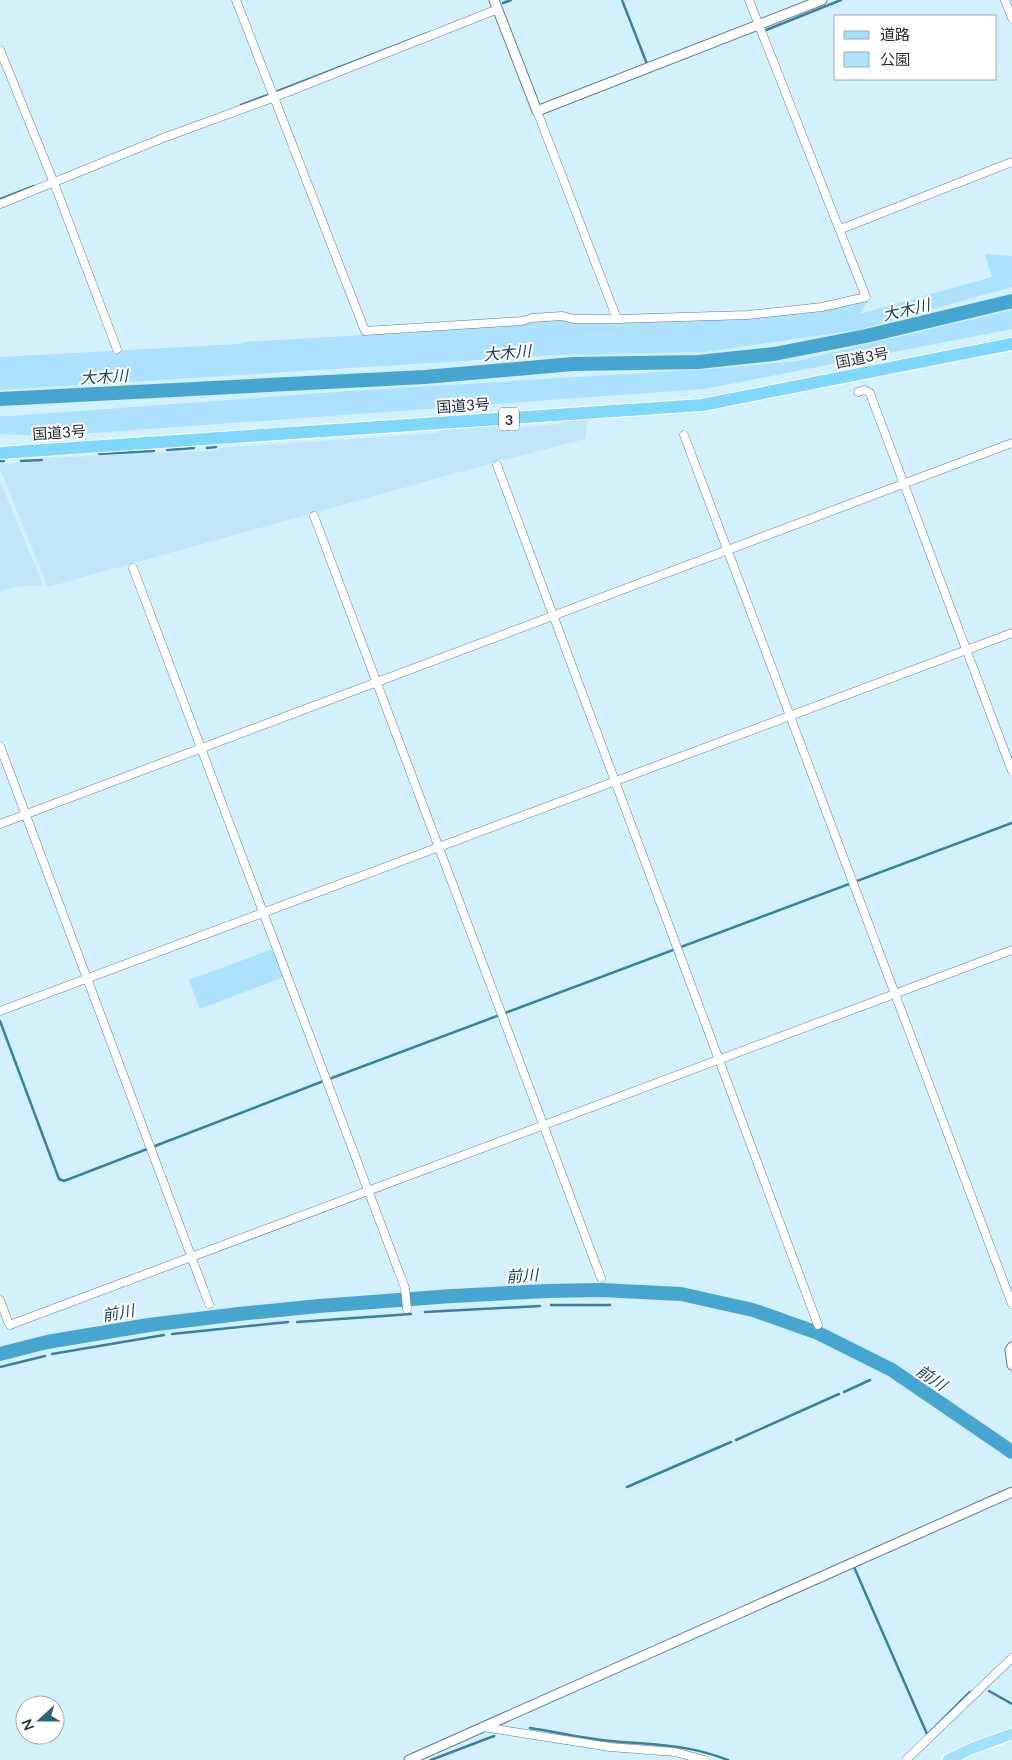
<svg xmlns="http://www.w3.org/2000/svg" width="1012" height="1760" viewBox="0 0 1012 1760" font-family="Lato,'Noto Sans JP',sans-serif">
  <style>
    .built { fill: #c1e6f9 }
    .green { fill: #ace2fe }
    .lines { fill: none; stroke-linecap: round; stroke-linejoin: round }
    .stream { stroke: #3b809f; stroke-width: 2.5 }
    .river { stroke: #47a6d0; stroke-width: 14 }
    .minor-casing { stroke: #637d8a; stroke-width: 9 }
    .tertiary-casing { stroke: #637d8a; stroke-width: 11 }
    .primary-casing { stroke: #fff; stroke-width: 13 }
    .trunk-casing { stroke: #fff; stroke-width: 14 }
    .minor { stroke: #fff; stroke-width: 8 }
    .tertiary { stroke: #fff; stroke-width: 9 }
    .primary { stroke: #a0e1fe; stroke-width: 11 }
    .trunk { stroke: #80d7fe; stroke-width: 12 }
    .labels { text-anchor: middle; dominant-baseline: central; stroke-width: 4; stroke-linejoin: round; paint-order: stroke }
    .shield { fill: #fff; stroke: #62696d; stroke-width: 1 }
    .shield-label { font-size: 14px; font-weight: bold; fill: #1e292e }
    .street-label { font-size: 15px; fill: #1e292e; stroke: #fff }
    .water-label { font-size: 16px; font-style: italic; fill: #1d4558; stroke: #fff }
  </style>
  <rect width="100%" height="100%" fill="#d3f0ff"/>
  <path class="built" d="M588 419 585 439 496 462 48 587 0 469V464L43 462 44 458 216 451 219 448 438 433 440 428 495 425 498 430 560 424 561 421Z
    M0 481 43 585 13 587 0 592Z"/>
  <path class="green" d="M985 254 1012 256V287L857 330 705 352 559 355 0 390V357L240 344 244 342 364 335 539 321H616L819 310 870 299 859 314 992 277Z
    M1012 310V329L704 389 51 436 0 434V416H11L350 391 725 368 797 361Z
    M273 949 283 977 200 1009 189 980Z"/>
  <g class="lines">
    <path class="stream" d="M622 0 647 64
      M503 3 511 0
      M766 30 841 0
      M278 91 428 33
      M241 105 268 95
      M0 199 34 186
      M207 448 216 447
      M167 450 194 448
      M99 454 154 451
      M0 461H4
      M21 461 42 460
      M0 1021 59 1179 64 1181 321 1082 1012 823
      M551 1305H610
      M425 1312 540 1306
      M297 1322 411 1314
      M172 1334 288 1322
      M52 1354 164 1335
      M0 1367 45 1356
      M844 1392 870 1380
      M736 1440 839 1394
      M627 1487 731 1442
      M854 1567 927 1734
      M989 1691 1012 1704
      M530 1728C557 1732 584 1739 611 1741 654 1745 687 1744 728 1760
      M929 1733 970 1692
      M431 1760 494 1736"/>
    <path class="river" d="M0 399 425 377 573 364 698 362 774 354 866 336 1012 301
      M0 1354 47 1342 149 1325 239 1314 319 1306 452 1296 547 1291 601 1290 681 1294 753 1310 818 1333 892 1370 1012 1452"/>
    <defs>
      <path id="minor" d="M236 0 365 331 522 321 532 318 562 316 575 319H617L748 315 822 307 866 297 749 0
        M1005 0 1012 18
        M0 50 54 183 117 349
        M537 111 617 319
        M0 204 163 138 275 97 498 9
        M841 229 1012 162
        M858 392 864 390 870 393 872 399 1012 771
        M684 435 1012 1304
        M497 465 818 1325
        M314 516 601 1278
        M133 568 405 1288 407 1309
        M0 746 209 1304
        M0 824 1012 443
        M0 1011 1012 633
        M0 1300 8 1322 10 1325 15 1323 1012 950
        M483 1727 610 1747 675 1752 705 1760
        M906 1760 1012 1658"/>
      <path id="tertiary" d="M494 0 537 111 822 0
        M1012 1347 1010 1350 1012 1365
        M409 1760 1012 1492"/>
      <path id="primary" d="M948 1760 973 1748 1012 1734"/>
      <path id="trunk" d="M0 453 702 405 1012 344"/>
    </defs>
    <use href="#minor" class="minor-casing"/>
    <use href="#tertiary" class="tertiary-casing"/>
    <use href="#primary" class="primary-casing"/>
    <use href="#trunk" class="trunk-casing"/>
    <use href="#minor" class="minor"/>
    <use href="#tertiary" class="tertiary"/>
    <use href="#primary" class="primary"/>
    <use href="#trunk" class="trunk"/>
  </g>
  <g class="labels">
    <rect class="shield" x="499" y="407.5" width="20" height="23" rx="4"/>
    <g class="shield-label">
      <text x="509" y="419">3</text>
    </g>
    <g class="street-label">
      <text transform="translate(862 357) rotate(-11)">国道3号</text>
      <text transform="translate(463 405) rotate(-4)">国道3号</text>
      <text transform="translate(59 432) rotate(-4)">国道3号</text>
    </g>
    <g class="water-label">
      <text transform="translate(906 309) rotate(-13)">大木川</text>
      <text transform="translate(507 352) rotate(-5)">大木川</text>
      <text transform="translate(104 376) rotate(-3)">大木川</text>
      <text transform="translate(522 1275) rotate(-4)">前川</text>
      <text transform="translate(118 1312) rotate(-10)">前川</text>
      <text transform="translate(932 1377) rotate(34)">前川</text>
    </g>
  </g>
  <rect x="834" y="15" width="162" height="65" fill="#ffffff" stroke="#a5a9ab"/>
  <rect x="844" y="31" width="25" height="8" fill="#a0e1fe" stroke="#a5a9ab"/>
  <text x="880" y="40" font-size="15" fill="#1e292e">道路</text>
  <rect x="844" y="52" width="25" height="15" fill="#ace2fe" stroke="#a5a9ab"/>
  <text x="880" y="65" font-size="15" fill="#1e292e">公園</text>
  <g transform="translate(40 1720) rotate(249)"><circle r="24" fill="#ffffff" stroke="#a5a9ab"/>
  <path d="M0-4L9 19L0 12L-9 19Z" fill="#2b647d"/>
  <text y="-8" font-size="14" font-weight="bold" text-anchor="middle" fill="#1e292e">N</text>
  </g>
</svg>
